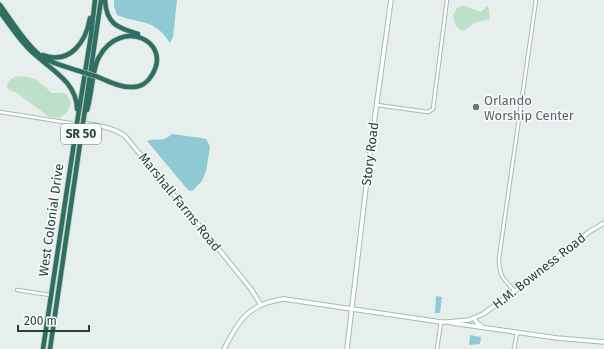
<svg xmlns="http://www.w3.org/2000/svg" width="604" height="349" viewBox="0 0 604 349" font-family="'Fira Sans',sans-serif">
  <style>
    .green { fill: #bfe0c8 }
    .water { fill: #8ec9d4 }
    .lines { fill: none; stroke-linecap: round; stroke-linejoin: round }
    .street-casing { stroke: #a8b8b2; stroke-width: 4.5 }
    .secondary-casing { stroke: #a4bbb3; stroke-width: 5.5 }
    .highway-casing { stroke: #c2cac8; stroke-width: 6 }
    .street { stroke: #fff; stroke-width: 2.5 }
    .secondary { stroke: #fff; stroke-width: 3.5 }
    .highway { stroke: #2f6f62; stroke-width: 4.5 }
    .highway-bridge-casing { stroke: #c2cac8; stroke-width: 6; stroke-linecap: butt }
    .highway-bridge { stroke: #2f6f62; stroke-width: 4.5 }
    .worship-dot { fill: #6b7280; stroke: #f7fbf9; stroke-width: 1.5 }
    .labels { text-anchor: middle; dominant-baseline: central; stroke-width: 3; stroke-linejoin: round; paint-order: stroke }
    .shield { fill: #f7fbf9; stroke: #637a73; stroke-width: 1 }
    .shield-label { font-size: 12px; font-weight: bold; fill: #24423a }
    .worship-label { font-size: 13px; fill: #5b616d; stroke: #f7fbf9; text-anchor: start }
    .street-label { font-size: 13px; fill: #24423a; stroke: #f7fbf9 }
  </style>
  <rect width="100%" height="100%" fill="#e6efeb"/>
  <path class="green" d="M462 5 481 12 487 6 489 9 490 19 474 23 464 31C456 30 454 22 453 15L456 9Z
    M17 76 28 77 37 80 52 93H63L67 94 71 104 67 112 60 118 49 117 17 93 9 90 7 86C8 80 12 78 17 76Z"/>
  <path class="water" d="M114 0H177L173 37 170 43C153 17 141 25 117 15L114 6Z
    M172 134 201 138 206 139 210 147 206 171 202 181 192 191 188 190 147 141C159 137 160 144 172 134Z
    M436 296 442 297 440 313H435Z
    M470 335 481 337 480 344 469 345Z"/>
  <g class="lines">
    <defs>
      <path id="street" d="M377 105 428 112 433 109 447 0
        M0 112 76 124
        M17 290 50 295
        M515 291C503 279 499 276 499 258L536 0
        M437 349 441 322
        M514 349 517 333"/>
      <path id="secondary" d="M83 123C98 126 113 127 125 136L217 247 251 289 261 305
        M474 318 477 323 483 327
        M452 323 557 338 604 342
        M224 349C240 319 248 304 284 299L441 322H448L469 320 483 314 515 291 589 232 604 223
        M347 349 371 145 391 0"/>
      <path id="highway" d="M105 0C106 24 118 28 138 34
        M0 5C11 20 29 49 44 58 54 64 67 67 79 71
        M0 12C10 25 19 40 31 51 48 68 77 81 77 109
        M43 55C70 65 86 42 90 18
        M87 110C92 95 92 69 99 57 121 17 173 41 152 75 148 82 141 87 133 87 121 88 108 81 98 77
        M43 349 77 123 91 35 95 0
        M50 349 101 0"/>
    </defs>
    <use href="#street" class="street-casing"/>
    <use href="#secondary" class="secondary-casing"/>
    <use href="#highway" class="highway-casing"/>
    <use href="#street" class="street"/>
    <use href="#secondary" class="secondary"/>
    <use href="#highway" class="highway"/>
    <defs>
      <path id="highway-bridge" d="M79 71 98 77"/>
    </defs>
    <use href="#highway-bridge" class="highway-bridge-casing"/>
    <use href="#highway-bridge" class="highway-bridge"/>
  </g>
  <circle class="worship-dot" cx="476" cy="107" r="4"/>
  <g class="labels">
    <rect class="shield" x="61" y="124" width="40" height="20" rx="3"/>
    <g class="shield-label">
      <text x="81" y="134">SR 50</text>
    </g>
    <g class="worship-label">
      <text x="484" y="100">Orlando<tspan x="484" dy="15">Worship Center</tspan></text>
    </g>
    <g class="street-label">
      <text transform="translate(370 154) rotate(-83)">Story Road</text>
      <text transform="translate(180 202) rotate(51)">Marshall Farms Road</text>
      <text transform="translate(51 220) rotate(-82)">West Colonial Drive</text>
      <text transform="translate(539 271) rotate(-38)">H.M. Bowness Road</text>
    </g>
  </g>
  <path d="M18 325v6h71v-6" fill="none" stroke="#24423a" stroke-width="2"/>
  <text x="24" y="325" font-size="12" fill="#24423a" stroke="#f7fbf9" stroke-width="3" paint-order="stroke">200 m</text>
</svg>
